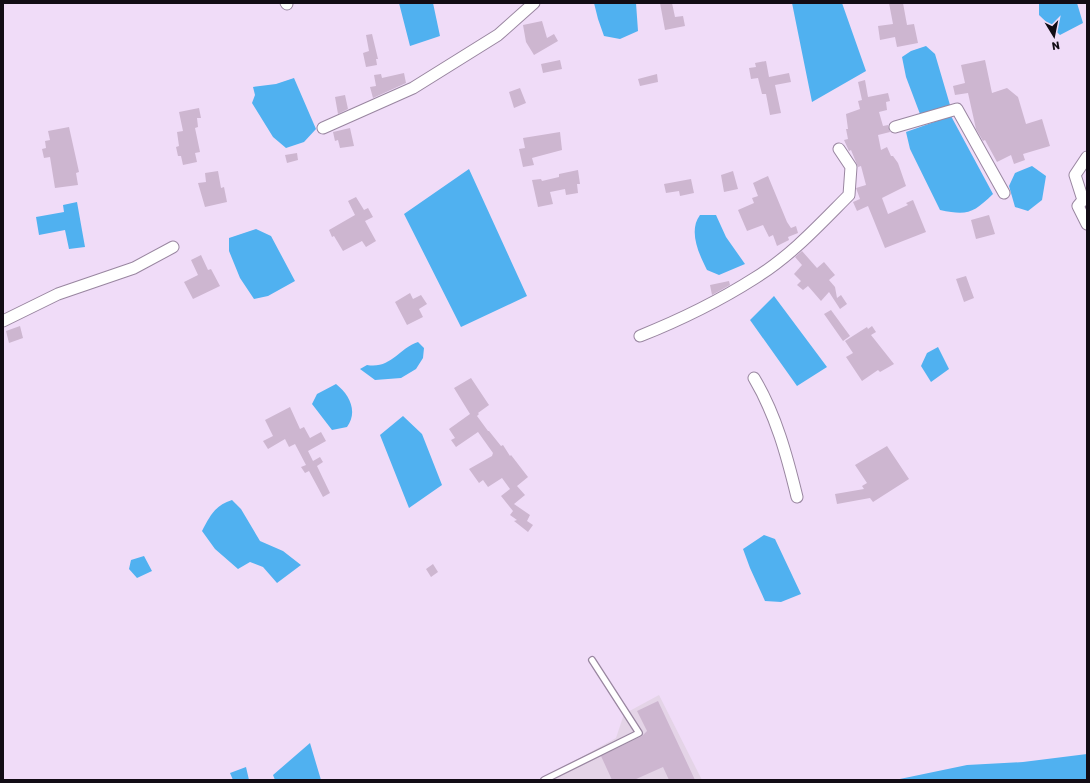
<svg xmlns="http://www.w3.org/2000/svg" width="1090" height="783" viewBox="0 0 1090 783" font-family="Rubik,sans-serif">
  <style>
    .industrial { fill: #e4d4e7 }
    .water { fill: #50b1f0 }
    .building { fill: #cdb6d0 }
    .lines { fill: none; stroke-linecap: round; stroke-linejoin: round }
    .service-casing { stroke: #9986a0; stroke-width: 8 }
    .minor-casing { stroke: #9986a0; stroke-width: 13 }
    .service { stroke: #fff; stroke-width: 5.5 }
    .minor { stroke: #fff; stroke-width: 11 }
  </style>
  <rect width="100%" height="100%" fill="#f0dcf8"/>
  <path class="industrial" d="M659 695 702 780H540L616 738 624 714Z"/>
  <path class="water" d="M399 3H433L440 36 410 46Z
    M594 3H636L638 31 620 39 604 36 598 19Z
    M792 3H842L866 71 812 102Z
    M1039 3H1077L1083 23 1060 35 1039 15Z
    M926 46 935 54 950 105 924 115 920 114 906 77 902 57 911 51Z
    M294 78 316 129 304 142 286 148 273 137 252 103 255 95 253 87 276 84Z
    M951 116 993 194C973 213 968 216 940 210L910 149 906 132Z
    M1032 166 1046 176 1042 200 1028 211 1015 207 1009 186 1015 173Z
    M469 169 527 296 461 327 404 214Z
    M77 202 85 247 69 249 65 230 39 235 36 217 64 212 63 205Z
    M700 215H716L726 237 745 264 719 275 707 270C699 254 688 231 700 215Z
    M256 229 271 236 295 281 268 296 254 299 240 278 229 251V238Z
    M774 296 827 367 797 386 750 320Z
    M418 342 424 348 423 358 416 369 401 378 375 380 360 369 367 365C391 369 398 349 418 342Z
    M938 347 949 369 931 382 921 366 927 353Z
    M336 384C350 395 358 412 347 427L332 430 312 404 317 394Z
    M403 416 422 434 442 485 409 508 380 435Z
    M232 500 241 509 260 541 283 551 301 565 277 583 263 567 250 562 238 569 215 549 202 531C210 516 215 505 232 500Z
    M764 535 775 539 801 594 781 602 765 601 750 568 743 549Z
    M144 556 152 571 137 578 129 569 131 560Z
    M310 743 321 780H275L273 775Z
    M1087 754V780H895L967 765 1023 762Z
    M246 767 249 780H233L230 773Z"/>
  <path class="building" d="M660 3H672L675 17 683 16 685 26 665 30Z
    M889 3H903L907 25 914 24 918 43 897 47 895 37 880 40 878 26 893 24Z
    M542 21 547 38 554 34 558 41 534 55 526 42 523 25Z
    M372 34 378 59H376L377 65 366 67 363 53 369 51 366 35Z
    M560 60 562 69 543 73 541 64Z
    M985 60 992 93 1007 88 1018 97 1026 124 1042 119 1050 146 1023 154 1025 160 1014 164 1011 155 997 162 985 140 983 141 976 129 968 93 955 95 953 86 965 83 961 65Z
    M766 61 769 77 789 73 791 82 775 85 781 113 770 115 766 94H762L758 78 751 79 749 68 756 67 755 63Z
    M404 73 406 83 373 98 370 87 376 86 374 75 381 74 382 78Z
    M657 74 658 82 640 86 638 79Z
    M865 80 868 97 888 93 890 101 886 102 887 110 879 112 883 126 888 125 890 132 878 135 881 150 887 147 891 156H893L898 163 906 186 882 198 888 214 908 205 906 203 913 200 926 232 885 248 868 206 857 211 853 202 860 199 856 188 866 185 861 166 858 167 851 150 849 151 844 140 848 139 846 129H848L846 114 860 109 858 101 862 100 858 82Z
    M520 88 526 103 514 108 509 92Z
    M345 95 348 109 338 114 335 97Z
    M199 108 201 118H197L198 127 195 128 200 152 195 153 197 162 183 165 181 156H178L176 147 179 146 177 132 183 131 179 112Z
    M69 127 79 172 76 173 78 185 55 188 50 157 44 158 42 149 46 148 45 141 50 140 48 131Z
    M350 128 354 146 340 148 338 140 335 141 333 132Z
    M560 132 562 150 532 158 534 165 523 167 519 149 525 148 523 138Z
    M297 153 298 160 287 163 285 155Z
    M578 170 580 184H577L578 193 566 195 565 189 550 192 553 204 538 207 532 180 541 179 542 181 559 177V174Z
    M218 171 221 188 224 187 227 202 205 207 198 183 206 182 205 173Z
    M733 171 738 189 724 192 721 175Z
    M768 176 787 222 791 228 796 226 798 233 788 237 789 240 777 246 773 235 769 237 763 225 747 231 738 210 754 203 752 198 758 196 753 183Z
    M691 179 694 193 680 196 679 191 666 193 664 184Z
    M356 197 364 210 368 208 373 217 365 221 376 241 366 247 362 241 343 251 334 236 332 237 329 230 355 215 348 201Z
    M989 215 995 234 976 239 971 220Z
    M802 251 817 268 824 262 835 275 829 280 835 287 837 298 841 295 847 304 840 309 829 292 821 301 808 286 803 290 797 285 801 281 794 274 802 265 795 257Z
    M201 255 208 270 211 269 220 286 193 299 184 282 198 275 191 260Z
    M966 276 974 298 964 302 956 279Z
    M729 281 730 285 712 295 710 285Z
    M410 293 413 299 421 295 427 304 419 309 423 317 407 325 395 302Z
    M831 310 850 336 843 341 824 314Z
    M20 326 23 338 9 343 6 331Z
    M872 326 876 332 871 335 894 364 880 372 878 370 862 381 846 357 853 353 845 341 867 327 868 329Z
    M471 378 489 405 478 413 479 414 477 416 488 431H489L501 446 503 445 510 456 511 455 528 477 517 486 525 495 514 504 530 515 527 521 533 525 528 532 514 521 517 520 510 515 513 511 501 496 510 489 502 478 488 487 483 480 479 483 469 469 492 456 493 453 478 432 456 447 451 440 455 438 449 429 470 414 454 388Z
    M290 407 300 429 304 427 310 438 321 432 326 441 308 451 313 461 320 457 323 462 317 466 330 493 323 497 309 471 305 473 301 467 306 465 295 444 289 447 285 439 268 449 263 441 273 436 265 420Z
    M887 446 909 479 873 502 870 498 837 504 835 494 864 489 862 486 867 483 855 465Z
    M433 564 438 572 431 577 426 569Z
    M658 701 695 780H669L663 767 634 780H612L601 756 642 736 647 731 637 711Z"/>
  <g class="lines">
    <defs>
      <path id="service" d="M544 780 639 733 592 660"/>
      <path id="minor" d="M286 3 287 4
        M895 127 957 109 1004 193
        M323 128 413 88 498 35 534 3
        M1087 157 1075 175 1083 200 1078 206 1087 224
        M3 321 58 294 134 268 173 247
        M640 336C680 320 719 301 755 278 791 256 820 224 849 195L851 167 839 149
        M754 378C776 415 787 456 797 497"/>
    </defs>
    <use href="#service" class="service-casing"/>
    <use href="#minor" class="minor-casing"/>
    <use href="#service" class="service"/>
    <use href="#minor" class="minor"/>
  </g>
  <rect width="1090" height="783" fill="none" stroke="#120c15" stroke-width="8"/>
  <g transform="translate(1054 36) rotate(170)" stroke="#f0dcf8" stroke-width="3" paint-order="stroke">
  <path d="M0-3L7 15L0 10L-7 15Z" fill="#120c15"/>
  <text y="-6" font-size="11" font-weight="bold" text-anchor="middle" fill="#120c15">N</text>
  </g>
</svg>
